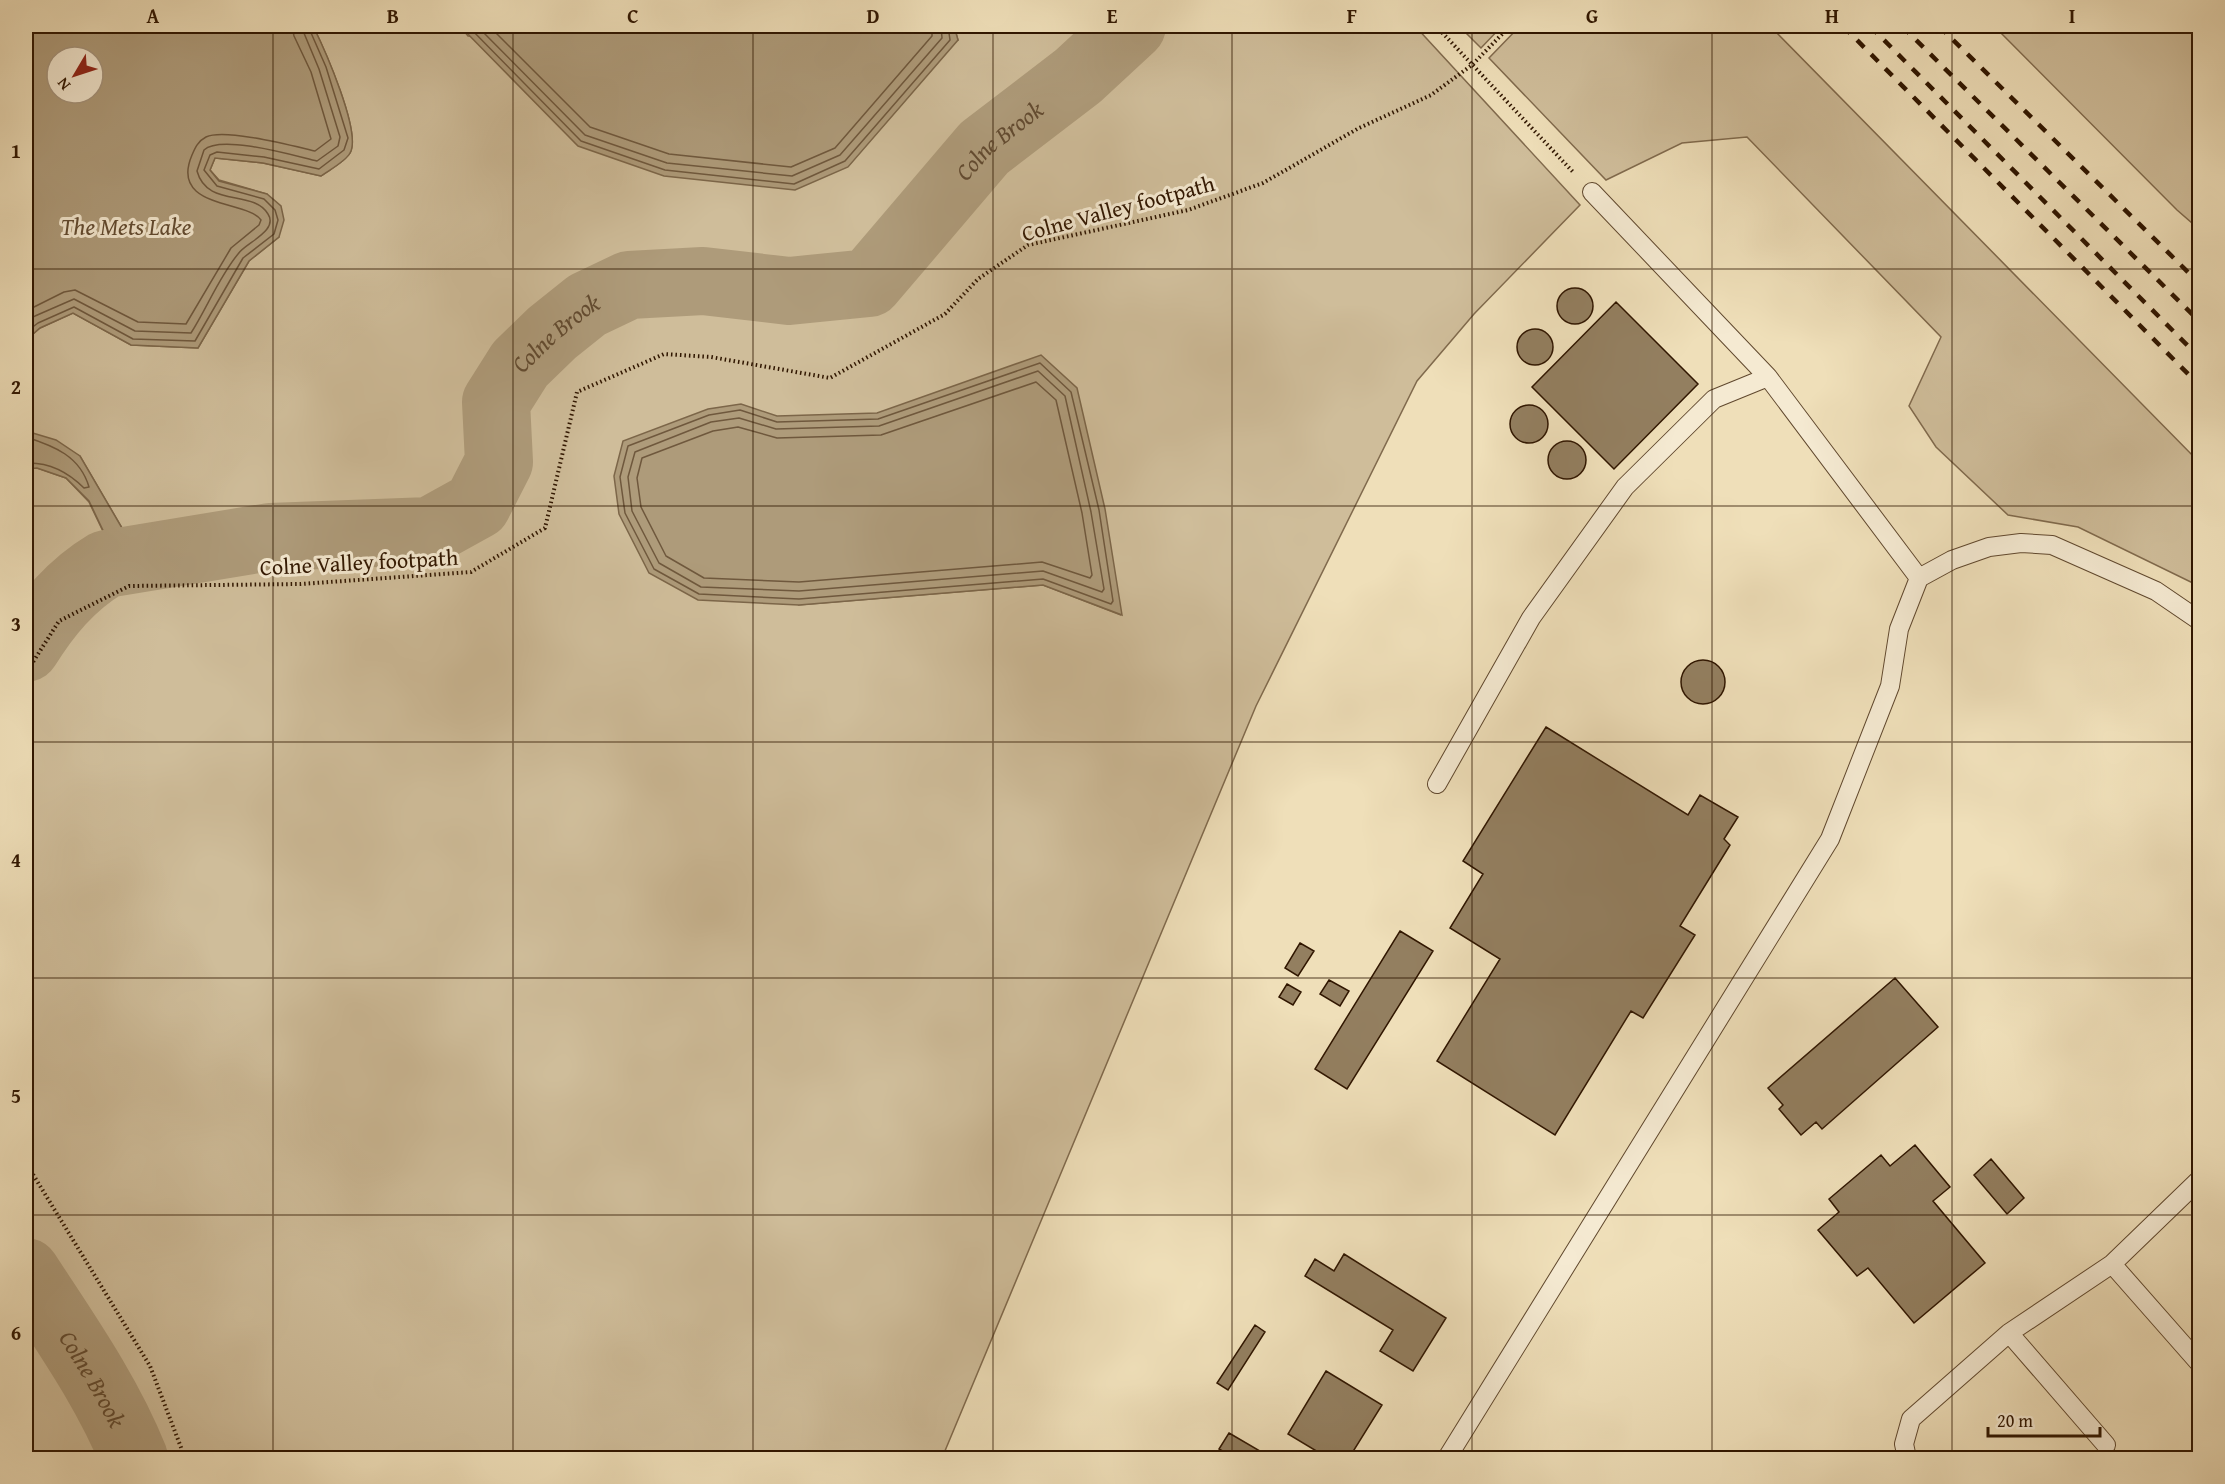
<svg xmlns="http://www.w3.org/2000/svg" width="2225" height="1484" viewBox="0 0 2225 1484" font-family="'Gentium Book Plus',serif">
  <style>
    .green { fill: #cfbd9a; stroke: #806a4d; stroke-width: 1.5; fill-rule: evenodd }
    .water { fill: #ae9b7a; stroke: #7c6649; stroke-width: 1.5; fill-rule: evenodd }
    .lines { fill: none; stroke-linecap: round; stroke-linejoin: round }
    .shore { stroke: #6f583d; stroke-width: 1.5 }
    .river { stroke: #ae9b7a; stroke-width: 68 }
    .building { fill: #937f60; stroke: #301600; stroke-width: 1.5 }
    .service-casing { stroke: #60482e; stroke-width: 20 }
    .path { stroke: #301600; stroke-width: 4; stroke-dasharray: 1.5 3; stroke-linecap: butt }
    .service { stroke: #f5ead2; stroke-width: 18 }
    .rail { stroke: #301600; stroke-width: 4.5; stroke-dasharray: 10 10; stroke-linecap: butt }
    .grid { fill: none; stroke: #301600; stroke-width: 1.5; stroke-opacity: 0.55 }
    .labels { text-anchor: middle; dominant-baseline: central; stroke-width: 6; stroke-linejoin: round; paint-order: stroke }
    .street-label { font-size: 22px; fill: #301600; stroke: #f5ead2 }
    .water-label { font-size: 24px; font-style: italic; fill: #624b31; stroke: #f5ead2 }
    .neatline { fill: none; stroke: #301600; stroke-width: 2 }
    .grid-label { font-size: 20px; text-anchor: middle; font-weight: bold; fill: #301600 }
  </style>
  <rect width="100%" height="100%" fill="#efdfb9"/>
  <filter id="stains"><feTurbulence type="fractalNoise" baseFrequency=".00333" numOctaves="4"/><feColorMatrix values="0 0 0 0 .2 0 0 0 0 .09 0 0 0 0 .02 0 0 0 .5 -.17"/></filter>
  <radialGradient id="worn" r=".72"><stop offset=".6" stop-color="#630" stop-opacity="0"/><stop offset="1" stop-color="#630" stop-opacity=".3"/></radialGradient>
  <path class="green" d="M313 26H460L468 36 958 40 954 26H1107L977 142 865 277 787 284 698 275 626 279 584 299 518 355 490 398 494 460 472 500 428 525 285 529 136 552 80 456 26 431V340L40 328 73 313 131 345 198 348 249 261 279 237 267 194 219 180 210 170 215 158 263 163 321 176C329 170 345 162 350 153 362 133 324 48 313 26Z
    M1151 26H1415L1580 205 1474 314 1417 381 1256 706 942 1458H142L123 1412 26 1258V660C49 622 69 591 110 570L433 537 482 512 507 463 504 400 526 367 593 307 633 290 707 288 783 295 865 289 993 149 1132 44ZM901 421 1121 615 1043 585 799 605Z
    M1459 26H1502L1481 48Z
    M1520 26H1770L2199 462V586L2078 527 2008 515 1936 447 1909 406 1941 337 1747 137 1682 143 1606 180 1489 58Z
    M1994 26H2199V229L2177 210Z
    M37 468 66 478 89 502 110 546 104 557 43 609 26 638V469Z
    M26 1282C63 1339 101 1395 127 1458H26L33 1435 26 1422Z"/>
  <path class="water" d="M26 26H313C324 48 362 133 350 153 345 162 329 170 321 176L263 163 215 158 210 170 219 181 267 194 281 206 284 220 279 237 249 261 198 348 131 345 73 313 40 328 26 340ZM57 57H93V93H57Z
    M460 26H954L958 40 848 167 795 190 664 176 578 146Z
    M1041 355 1077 388 1105 509 1122 615 1043 585 799 605 698 600 649 573 619 514 614 476 623 441 708 409 741 404 777 416 877 413Z
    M26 431 56 440 80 456 140 559 106 564 110 545 89 501 66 478 37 468 26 469Z"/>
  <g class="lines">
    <path class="shore" d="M468 26 581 141 665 170 794 184 845 161 950 40 948 26
      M477 26 585 135 667 163 792 176 840 155 942 38 941 26
      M489 26 590 127 669 154 791 167 835 148 932 36V26
      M26 311 64 292 75 290 138 322 186 324 231 248 259 225 261 220C247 200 169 209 192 155 195 148 198 141 206 137 225 128 293 146 315 151L331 139 311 72 294 36 292 26
      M26 322 35 316 74 299 135 331 191 333C207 308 219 277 238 254 245 243 279 231 268 214 253 189 207 208 197 171L204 150C221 134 295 156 317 161L338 146 340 137 319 69 301 26
      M26 332 38 323 74 307 133 339 195 341 243 258 274 234 278 220 275 210 264 199 217 186 204 170 210 155 217 152 264 157 319 169 344 150 348 138 326 67 308 26
      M1040 363 1071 392 1099 510 1113 601 1111 604 1043 579 799 599 699 594 654 569 625 513 620 477 628 446 709 415 740 410 777 422 878 419Z
      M1038 371 1065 396 1091 512 1104 589 1102 592 1043 571 799 591 701 587 659 563 632 511 628 477 635 452 711 422 739 418 776 429 879 426Z
      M1036 382 1056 400 1082 513 1092 575 1090 578 1042 562 799 582 704 578 666 556 641 507 637 478 642 458 713 431 738 427 777 438 881 435Z
      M26 437C54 446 80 456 89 487L84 488C68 472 49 462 26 463
      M116 534 128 551 127 555H115L113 537Z"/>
    <g class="river">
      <path id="s1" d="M26 648C47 614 71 585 106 564L270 537 430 531 477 505 499 462 496 402 520 364 552 333 587 305 629 285 703 281 789 291 869 283 984 148 1078 76 1132 26"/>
      <path id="s2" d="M26 1272C65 1332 107 1391 134 1458"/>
    </g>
  </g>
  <path class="building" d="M1557 306a18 18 0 1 1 36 0a18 18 0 1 1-36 0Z
    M1616 302 1698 384 1614 469 1532 387Z
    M1517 347a18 18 0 1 1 36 0a18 18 0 1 1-36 0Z
    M1510 424a19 19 0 1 1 38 0a19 19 0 1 1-38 0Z
    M1548 460a19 19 0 1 1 38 0a19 19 0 1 1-38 0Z
    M1681 682a22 22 0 1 1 44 0a22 22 0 1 1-44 0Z
    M1546 727 1688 815 1700 795 1738 817 1724 839 1730 845 1680 926 1695 935 1643 1018 1631 1011 1555 1135 1437 1061 1500 959 1450 928 1483 874 1463 861Z
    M1400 931 1433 951 1347 1089 1315 1069Z
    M1300 943 1314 951 1298 976 1285 968Z
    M1895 978 1938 1027 1822 1129 1816 1122 1801 1135 1779 1109 1783 1105 1768 1088Z
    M1329 980 1349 991 1340 1006 1320 994Z
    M1287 984 1301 992 1293 1005 1279 997Z
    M1915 1145 1950 1187 1933 1201 1985 1263 1914 1323 1868 1268 1857 1276 1818 1230 1839 1212 1829 1199 1881 1155 1890 1166Z
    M1991 1159 2024 1198 2007 1214 1974 1175Z
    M1344 1254 1446 1318 1413 1371 1380 1351 1393 1330 1305 1276 1315 1259 1334 1271Z
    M1255 1325 1265 1332 1228 1390 1217 1383Z
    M1326 1371 1382 1405 1349 1458H1328L1288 1434Z
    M1229 1433 1272 1458H1235L1219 1449Z
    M2200 1445V1458H2184Z"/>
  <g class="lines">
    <defs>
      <path id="service" d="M1592 192 1768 377 1919 578
        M1437 784 1531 618 1625 487 1714 399 1768 377
        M2112 1264 2200 1364
        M2009 1333 2106 1445
        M1447 1458 1830 839 1890 686 1899 629 1919 578 1952 560 1989 547 2021 543 2052 545 2156 591 2200 621
        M1907 1458 1904 1444 1911 1419 2009 1333 2112 1264 2200 1179"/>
    </defs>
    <use href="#service" class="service-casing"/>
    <path class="path" d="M1436 26 1573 172
      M26 673 59 621 129 586 301 584 471 572 545 528 577 392 664 354 711 357 830 378 945 314 978 279 1028 245 1188 210 1263 183 1359 128 1431 95 1472 65 1510 26
      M26 1163 150 1366 185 1458"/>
    <use href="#service" class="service"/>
    <path class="rail" d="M1843 26 2200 386
      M1870 26 2200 358
      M1902 26 2200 322
      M1939 26 2200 284"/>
  </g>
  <path class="grid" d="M273 26V1458M513 26V1458M753 26V1458M993 26V1458M1232 26V1458M1472 26V1458M1712 26V1458M1952 26V1458M26 269H2200M26 506H2200M26 742H2200M26 978H2200M26 1215H2200"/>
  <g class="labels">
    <g class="street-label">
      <text transform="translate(1118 208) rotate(-15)">Colne Valley footpath</text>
      <text transform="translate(359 562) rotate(-3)">Colne Valley footpath</text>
    </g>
    <g class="water-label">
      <text stroke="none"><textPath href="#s1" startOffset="1221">Colne Brook</textPath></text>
      <text x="126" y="226">The Mets Lake</text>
      <text stroke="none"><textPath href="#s1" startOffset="698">Colne Brook</textPath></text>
      <text stroke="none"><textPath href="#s2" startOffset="126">Colne Brook</textPath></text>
    </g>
  </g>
  <rect width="2225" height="1484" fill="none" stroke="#efdfb9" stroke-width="66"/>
  <g transform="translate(75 75) rotate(231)"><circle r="28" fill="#f5ead2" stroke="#a6957e" stroke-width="1.5"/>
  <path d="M0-4.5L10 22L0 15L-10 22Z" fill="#8f2418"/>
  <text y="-9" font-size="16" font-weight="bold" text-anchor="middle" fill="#301600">N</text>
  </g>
  <path d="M1988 1427v9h112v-9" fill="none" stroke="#301600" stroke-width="3"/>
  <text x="1997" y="1427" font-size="18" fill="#301600" stroke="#f5ead2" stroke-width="4.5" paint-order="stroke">20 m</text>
  <rect x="33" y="33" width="2159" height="1418" class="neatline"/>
  <g class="grid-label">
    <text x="153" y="23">A</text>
    <text x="393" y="23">B</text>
    <text x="633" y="23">C</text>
    <text x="873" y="23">D</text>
    <text x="1112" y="23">E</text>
    <text x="1352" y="23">F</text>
    <text x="1592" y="23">G</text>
    <text x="1832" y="23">H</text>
    <text x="2072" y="23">I</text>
    <text x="16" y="158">1</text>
    <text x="16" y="394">2</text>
    <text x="16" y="631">3</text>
    <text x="16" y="867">4</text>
    <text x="16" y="1103">5</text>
    <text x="16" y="1340">6</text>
  </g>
  <rect width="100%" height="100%" filter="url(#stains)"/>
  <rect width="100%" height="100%" fill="url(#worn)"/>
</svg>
